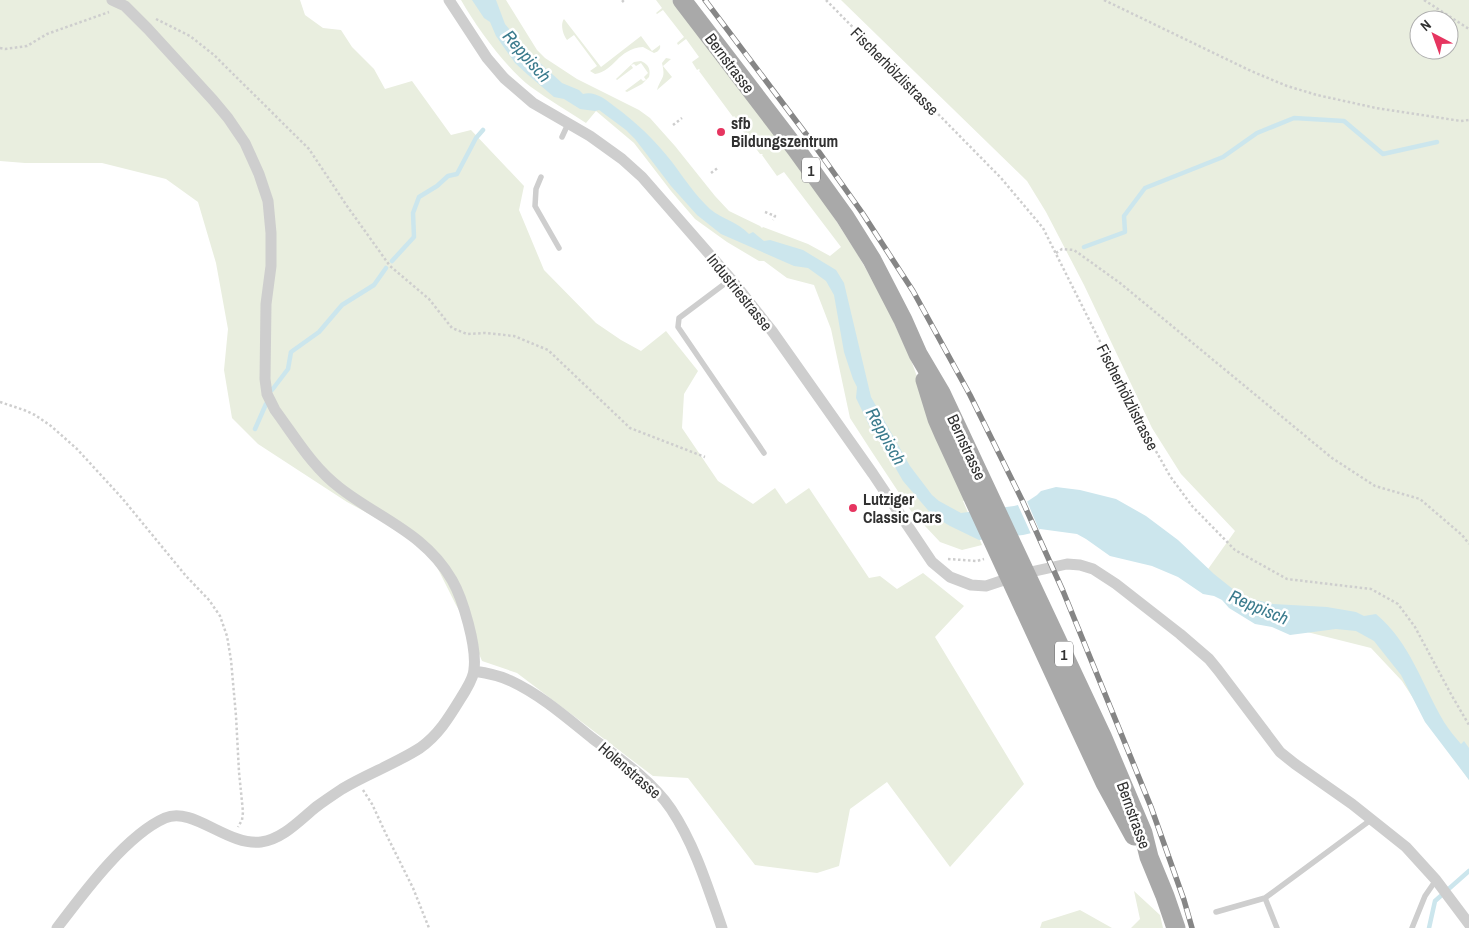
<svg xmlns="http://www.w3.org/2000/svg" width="1469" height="928" viewBox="0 0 1469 928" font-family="'Archivo Narrow',sans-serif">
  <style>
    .green { fill: #e9eedf; fill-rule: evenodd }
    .water { fill: #cce6ed }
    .pier { fill: #fff }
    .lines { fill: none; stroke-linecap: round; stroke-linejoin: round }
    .stream { stroke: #cce6ed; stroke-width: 4.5 }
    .path { stroke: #cecece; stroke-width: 2.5; stroke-dasharray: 2.5 2.5; stroke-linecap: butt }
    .lane { stroke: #cecece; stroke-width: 5.5 }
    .street { stroke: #cecece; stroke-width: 11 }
    .primary { stroke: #a9a9a9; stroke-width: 19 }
    .rail-casing { stroke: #868686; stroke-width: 5.5 }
    .rail { stroke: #fff; stroke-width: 4; stroke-dasharray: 11; stroke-linecap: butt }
    .poi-dot { fill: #e63560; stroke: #fff; stroke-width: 2 }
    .labels { text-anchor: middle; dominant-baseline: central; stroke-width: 5; stroke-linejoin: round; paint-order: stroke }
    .shield { fill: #fff; stroke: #6f6f6f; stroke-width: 1 }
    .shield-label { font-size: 15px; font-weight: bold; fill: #313131 }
    .street-label { font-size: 16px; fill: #313131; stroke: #fff }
    .poi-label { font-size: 16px; font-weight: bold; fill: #313131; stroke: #fff; text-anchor: start }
    .water-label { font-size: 18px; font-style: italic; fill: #3b7b8d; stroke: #fff }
  </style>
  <rect width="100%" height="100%" fill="#fff"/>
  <path class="green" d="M0 0H300L305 15 323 28 341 30 352 47 374 69 385 89 412 81 451 135 471 130 524 186 519 210 544 270 596 323 621 340 641 351 666 331 698 371 684 394 682 428 718 481 753 504 775 488 786 504 809 488 869 578 880 576 897 589 923 573 964 606 935 637 1024 784 950 867 887 782 850 809 839 866 817 873 755 865 688 778 653 776 517 673 482 661 465 620 456 605 432 557 410 536 347 502 258 444 232 418 224 370 228 329 216 263 198 202 166 179 102 163H25L0 161Z
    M461 0H506L537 50 545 58 577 79 639 110 650 118 675 146 715 196 729 211 760 226 762 228 763 227 808 244 830 256 841 247 784 172 777 176 762 155 763 154H760L734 119 735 117 734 116 733 117 699 71 700 70 699 69 697 70 692 62 699 57 686 39 678 45 677 43 684 37 663 10 657 14 656 13 662 8 656 0H672L795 162 824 202 858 255 885 303 911 360 942 446 966 501H963L982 545 962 550 940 542 911 511 870 449 850 418 831 329 814 285 787 278 764 261H759L727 242 695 219 671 191 634 143 596 111 586 123C568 111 549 100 531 87 506 68 477 28 461 0Z
    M841 0H1469V780L1437 735 1402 681 1371 648 1271 623 1201 579 1235 531 1181 474 1152 428 1084 285 1046 212 1027 181ZM1419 20H1449V50H1419Z
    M564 19 601 67 641 36 652 51 660 45C661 49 658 52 654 53L643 47C617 49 615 71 595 74L590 71 597 66 574 35 567 40C563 35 560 24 564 19Z
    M666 58 671 59 663 66 672 77 657 90C661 76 666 80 662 63Z
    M641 61C648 64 651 69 649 77L642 84 627 92 625 91 641 79 643 81 646 80 644 77 648 73 641 63 636 66 634 64 631 65 633 68 617 80 616 79 634 62Z
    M1134 891 1160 915 1163 928H1131L1140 919Z
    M1080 910 1112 928H1040L1042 922Z"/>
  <path class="water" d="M472 0H496L505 24 528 52 562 83 579 90 583 94C595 91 605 99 614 106 637 123 654 139 672 162 684 178 695 195 710 209 722 219 738 222 749 234L753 232 764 241 770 240 803 250 836 270 844 283 871 397 910 466 932 495 939 501 961 513 1014 506 1025 503 1037 495 1041 491 1056 487 1080 490 1116 499 1146 516 1178 540 1214 574 1244 598 1255 601 1257 600 1273 604 1327 607 1356 612 1364 616 1376 614C1410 642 1422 685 1444 722 1449 730 1455 737 1461 744L1464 741 1469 748V780L1425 722 1401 675 1374 641 1356 631 1336 629 1290 635 1272 627 1255 624 1229 608 1222 600 1214 596 1203 594 1178 577 1152 566 1110 556 1086 539 1077 534 1040 529 1036 532 1023 535 979 540 950 526 933 516 903 481 880 441 870 427 856 398 857 387 853 379 844 352 834 295 826 281 808 268 794 266 721 234 697 215 671 186 635 139 626 130 599 110 595 111 580 109 564 99 554 97 527 74 515 63 496 36 490 22 484 18Z"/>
  <path class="pier" d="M1026 499 1040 532 1032 536 1017 503Z"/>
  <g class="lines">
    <path class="stream" d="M1084 247 1125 232 1124 216 1145 188 1223 157 1257 133 1294 118 1344 121 1383 154 1437 142
      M392 261 414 237 413 213 419 197 437 186 448 176 457 174 476 138 483 130
      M272 390 288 369 291 352 319 332 342 305 374 285 386 268
      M255 429 266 404
      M1429 928 1435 901 1469 871"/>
    <path class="path" d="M826 0 1001 178 1043 228 1148 437 1170 476 1192 506 1235 550 1287 579 1371 589 1398 604 1415 627 1452 696 1469 725
      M1104 0 1251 71 1287 86 1317 95 1376 108 1461 121 1469 120
      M1424 0 1469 29
      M622 2 624 0
      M156 19 190 36 214 55 309 149 347 206 390 266 429 299 452 328 467 334 485 333 514 336 548 350 630 428 705 457
      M0 48 5 49 27 46 47 34 109 12
      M673 125 682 118
      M711 173 719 167
      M765 212 775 216 773 220
      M1056 253 1062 249 1074 250 1120 283 1332 458 1375 486 1420 499 1462 535 1469 544
      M0 402 24 410 35 415 51 426 77 449 122 498 186 576 209 600 220 616 227 636 231 660 236 716 239 772 243 812 242 820 238 827
      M948 559 977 561 984 559
      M363 790 372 804 386 834 413 888 429 928"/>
    <path class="lane" d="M562 137 568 124
      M541 177 536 189 535 206 559 248
      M731 279 679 318 678 327 764 453
      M1265 898 1277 928
      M1216 912 1265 898 1372 819
      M1412 928 1425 896 1436 880"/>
    <path class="street" d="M449 0 487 58 504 78 533 103 590 136 622 159 642 177 731 279 772 331 873 474 932 562 950 577 971 585 986 586 1010 578
      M1026 573 1067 564 1080 565 1093 569 1116 584 1180 634 1209 659 1218 670 1280 752 1295 764 1352 804 1406 847 1436 880 1469 924
      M474 671C487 673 499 675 511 681 541 695 567 718 592 738 620 759 651 780 671 809 695 845 708 888 722 928
      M57 928C82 895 126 835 165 818 193 806 227 846 261 842 283 839 300 820 316 807 324 801 333 795 342 789 367 774 395 764 420 748 440 734 451 714 464 693 468 686 474 677 474 669 477 647 463 599 452 580 425 533 380 519 340 488 313 468 295 437 275 410L267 394 265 379 266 304 271 266V233L268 201 259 174 245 143 228 118 213 100 148 29 125 6 112 0"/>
    <path class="primary" d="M682 0 796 149 845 217 872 260 903 320 918 354 941 393 1102 736 1143 833 1149 857 1165 896 1176 928
      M925 380 937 419 944 435 1077 723 1105 783 1134 836"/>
    <defs>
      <path id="rail" d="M705 0 812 142 863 214 913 291 970 395 1022 500 1063 591 1151 807 1184 900 1192 928"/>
    </defs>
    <use href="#rail" class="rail-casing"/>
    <use href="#rail" class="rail"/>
  </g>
  <g class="poi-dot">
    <circle cx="721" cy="132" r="5"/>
    <circle cx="853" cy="508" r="5"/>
  </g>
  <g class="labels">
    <g class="shield">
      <rect x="802" y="157.5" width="18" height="25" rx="4"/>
      <rect x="1055" y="641.5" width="18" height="25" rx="4"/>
    </g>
    <g class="shield-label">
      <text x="811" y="170">1</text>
      <text x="1064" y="654">1</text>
    </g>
    <g class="street-label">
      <text transform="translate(730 63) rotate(53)">Bernstrasse</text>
      <text transform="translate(895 71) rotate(45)">Fischerhölzlistrasse</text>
      <text transform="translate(740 292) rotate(51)">Industriestrasse</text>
      <text transform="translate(1128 397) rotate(63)">Fischerhölzlistrasse</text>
      <text transform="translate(967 447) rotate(65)">Bernstrasse</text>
      <text transform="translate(630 770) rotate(41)">Holenstrasse</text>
      <text transform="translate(1134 815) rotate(70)">Bernstrasse</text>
    </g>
    <g class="poi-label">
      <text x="731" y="123">sfb<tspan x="731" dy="18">Bildungszentrum</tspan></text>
      <text x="863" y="499">Lutziger<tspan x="863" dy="18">Classic Cars</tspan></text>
    </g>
    <g class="water-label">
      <text transform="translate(527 56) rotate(49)">Reppisch</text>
      <text transform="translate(886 436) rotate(61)">Reppisch</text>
      <text transform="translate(1259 607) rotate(23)">Reppisch</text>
    </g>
  </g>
  <g transform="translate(1434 35) rotate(319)"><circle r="24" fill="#ffffff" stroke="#adadad"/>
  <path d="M0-4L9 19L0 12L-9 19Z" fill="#e63560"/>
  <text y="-8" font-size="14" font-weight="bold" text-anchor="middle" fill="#313131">N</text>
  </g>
</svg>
